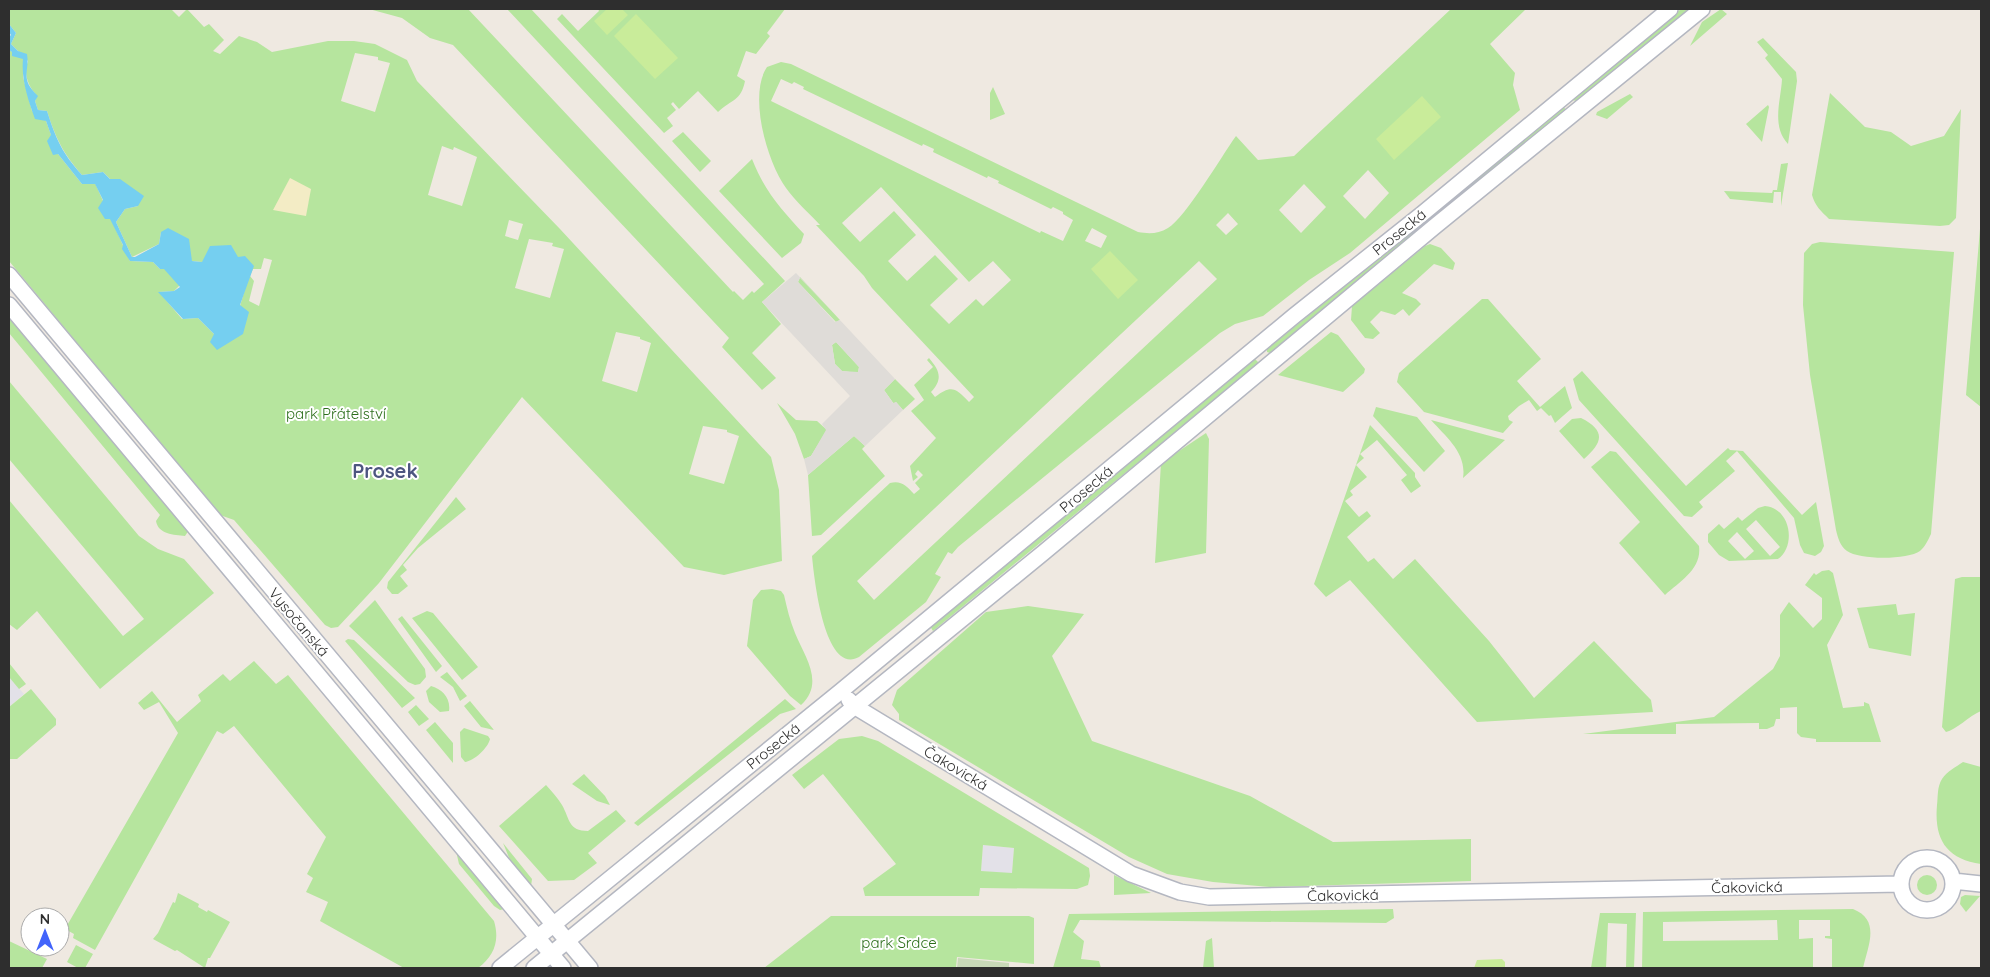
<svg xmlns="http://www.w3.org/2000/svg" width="1990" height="977" viewBox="0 0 1990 977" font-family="Quicksand,sans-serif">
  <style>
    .industrial { fill: #e3e1e8 }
    .green { fill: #b6e59e; fill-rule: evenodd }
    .sand { fill: #f3ecc5 }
    .cemetery { fill: #c8d9b8 }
    .pitch { fill: #c9ec9a }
    .plaza { fill: #dfdcd8; fill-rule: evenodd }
    .water { fill: #75cff0 }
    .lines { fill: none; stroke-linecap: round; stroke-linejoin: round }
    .secondary-casing { stroke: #b4b7c1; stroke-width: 18 }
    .secondary { stroke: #fff; stroke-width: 15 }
    .labels { text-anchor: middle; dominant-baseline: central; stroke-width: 4; stroke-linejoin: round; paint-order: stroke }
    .street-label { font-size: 15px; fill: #2e2e2e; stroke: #fff }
    .park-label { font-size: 15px; fill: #2c6e1b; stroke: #fff }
    .district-label { font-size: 20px; font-weight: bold; fill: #4d5680; stroke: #fff }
  </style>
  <rect width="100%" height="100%" fill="#efe9e1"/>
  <path class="industrial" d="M9 677 24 694 9 707Z
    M983 845 1014 848 1012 874 981 871Z"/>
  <path class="green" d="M9 9H171L179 17 187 9 204 27 209 24 224 40 213 51 220 54 239 36 257 42 272 52 328 41H354L375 44 407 60 417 81 560 229 771 457 779 490 782 561 724 575 684 567 522 397 379 583 338 627 331 628 325 625 234 520 220 515 9 261V50L23 58V77L32 111 46 121 58 154 82 184 95 183 130 261 153 262 160 269 164 268 180 285 174 291 159 292 182 319 198 318 214 334 240 306 250 272 238 257 202 262 192 261 161 232 159 244 132 257 116 222 125 209 138 206 103 172 82 175C63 153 56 139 47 111L38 110 35 101 37 96C28 86 23 74 28 61L11 44 16 33 9 24ZM355 53 378 57V60L390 63 375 112 341 101ZM442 146 453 150 454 147 477 157 462 206 428 195ZM509 220 523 224 518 240 505 236ZM529 239 553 243 552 246 564 249 550 298 515 288ZM264 258 272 260 259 306 249 301 254 281 250 276 253 269H261ZM616 332 640 337V339L651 343 637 392 602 381ZM703 426 727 430V432L739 436 724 484 689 474Z
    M369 9H468L733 292 734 291 743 300 752 291 754 293 764 284 507 9H531L785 281 762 302 781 324 752 353 776 378 762 390 722 347 729 338 453 45 430 38 402 18Z
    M598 9H785L767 33 770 36 756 54 746 51 737 76 745 81C741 101 732 99 718 112L698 91 679 109 673 102 671 104 676 110 667 118 673 126 664 133 557 19 562 14 578 31 599 11Z
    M1451 9H1526L1490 44 1515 73 1513 85 1520 110 1350 253 1309 280 1263 316 1235 324 1220 333 958 547 952 554 948 552 935 574 941 577 926 602 859 657C824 676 814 576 812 556L890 483C901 480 907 486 914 494L920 489 915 483 923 475 918 470 915 474 918 477 913 481 910 466 936 438 911 411 924 400 914 385 933 367 927 360 929 358C940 371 943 379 931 392L935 397C951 385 955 387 969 402L974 397 872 288 864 276 816 225H820C809 213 795 201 786 188 767 162 748 95 767 67L781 62 791 64 1138 232C1149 234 1158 234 1168 228 1186 217 1221 157 1236 136L1258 160 1294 156ZM781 79 792 84 794 82 804 87 803 89 922 146 923 144 934 149 933 152 987 178 988 176 999 181 998 183 1051 209 1053 207 1063 212V214L1073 220 1063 241 1041 231 1040 233 771 101ZM1368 170 1389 193 1365 219 1343 196ZM1304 184 1326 207 1301 233 1279 210ZM881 187 969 282 993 261 1011 280 983 306 976 299 949 324 930 305 958 279 935 255 907 281 888 261 916 235 894 211 860 242 842 223ZM1228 213 1238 224 1226 235 1216 225ZM1092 228 1107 236 1101 248 1085 241ZM1199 261 1217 279 874 600 857 581Z
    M1681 9H1689L1577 101 1572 100Z
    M1721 9 1727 14 1690 46 1702 22Z
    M1763 38 1796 72 1797 81 1788 144C1771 126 1781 100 1782 79L1765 58 1768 55 1757 42Z
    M993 87 1005 114 990 120V93Z
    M1830 93 1865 127 1891 132 1911 146 1944 136 1961 109 1956 218 1949 225 1940 226 1829 219C1821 211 1815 206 1812 195Z
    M1630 94 1633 97 1607 119 1596 115 1597 112Z
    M1768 105 1769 107 1762 142 1746 124Z
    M1563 106 1566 110 1437 216 1434 215V212Z
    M683 132 711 161 700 172 672 141Z
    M752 159C765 192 781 209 804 234L801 243 782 258 719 191Z
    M1788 163 1781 206V192H1774L1773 203 1730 199 1724 191 1772 193 1773 190H1777L1781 164Z
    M1981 217V407L1966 395Z
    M1420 226V230L1270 353 1267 352V349Z
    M1820 242 1954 252 1931 534C1928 540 1925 547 1920 551 1908 560 1859 560 1847 551 1840 546 1838 538 1836 530L1810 375 1803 305 1804 253 1812 244Z
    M1430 244 1441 248 1455 263 1453 270 1434 264 1402 293 1416 299 1421 304 1409 316 1403 309 1395 315 1381 311 1370 322 1380 333 1373 339 1365 338 1351 320 1352 306 1425 246Z
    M800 277 840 320 836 322 798 282Z
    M1482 299H1488L1541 359 1517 381 1540 407 1565 386 1572 408 1555 423 1551 415 1549 416 1541 408 1537 411 1529 400 1519 406 1508 416 1509 420 1513 422 1503 433 1424 412 1397 382 1399 373Z
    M9 316 189 530 185 536C174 535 158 534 156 521L160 515 9 333Z
    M1331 332 1338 335 1365 369 1364 373 1343 392 1278 375Z
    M836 342 859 367 858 373 842 371 835 364 832 345Z
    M1255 359 1259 363 933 631 930 626Z
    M1582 371 1686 486 1728 448 1730 450 1743 451 1802 515 1816 502 1824 546 1821 552 1815 556 1804 553 1800 545 1794 518 1737 451 1726 461 1735 471 1699 502 1703 507 1692 517 1684 516 1579 400 1573 379Z
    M895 379 915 399 903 410 896 402 894 404 884 390Z
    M9 381 139 536 158 549 184 559 214 593 100 689 37 611 17 630 9 624V500L123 636 144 619 9 459Z
    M777 403 796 420 817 421 827 430 811 456 804 459 795 434Z
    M1376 407 1417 417 1445 451 1424 472 1373 416Z
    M1581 418C1607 431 1602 443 1584 459L1559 431 1572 419Z
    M1431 420 1505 440 1463 478C1467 453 1446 437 1431 420Z
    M1370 425 1415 473V477L1421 486 1411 493 1401 480 1407 475 1377 440 1360 454 1364 458 1356 465 1367 477 1350 491 1353 495 1345 501 1359 517 1367 511 1371 516 1347 537 1368 562 1374 558 1393 579 1415 559 1489 641 1534 698 1594 641 1651 700 1653 712 1477 722 1350 580 1326 597 1314 584Z
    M1206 433 1209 439 1206 553 1155 563 1161 463Z
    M854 436 865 446 862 449 885 476 821 535 812 536 808 475Z
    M1610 451 1616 452 1699 546C1702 569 1680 581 1665 595L1619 543 1640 522 1591 467Z
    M456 497 466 509 418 548 403 565 407 570 400 576 408 586 398 594H392L387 588 388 582Z
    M1765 506C1790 508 1797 545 1778 559L1729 561 1719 555 1708 542V534L1719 524 1724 529 1738 517 1742 521 1758 508ZM1756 520 1780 547 1770 556 1746 529ZM1737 532 1754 551 1745 559 1728 541Z
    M1829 570 1833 573 1843 615 1827 645 1843 708 1864 706V702L1869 704 1881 742H1816V739L1801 737 1797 733V707L1780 708V719H1776L1774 726 1767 729H1759V723L1676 724V734H1583L1714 717 1773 669 1780 656V615L1789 602 1813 628 1822 619V598L1805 585 1814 573 1816 575 1822 571Z
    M1962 577H1981V711C1969 716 1956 730 1946 732L1942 727 1955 579Z
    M772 589 781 591 784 595C787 608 790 621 795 633 805 657 825 683 801 705L790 696 747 646 753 600 761 590Z
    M375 600 425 669 426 677 420 684 415 685 408 682 349 626Z
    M1896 604 1898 615 1915 613 1911 656 1869 648 1857 608Z
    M1028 606 1084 614 1052 656 1092 741 1250 796 1333 842 1471 839V881L1270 887 1213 882 1167 874 1129 857 899 720V714L892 705 897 690 986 612Z
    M427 611 433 613 478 667 462 680 412 618Z
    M402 616 442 666 436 672 398 619Z
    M348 639 354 640 415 698 402 708 345 641Z
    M254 661 276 684 288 675 494 921C500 941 494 956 478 968H404L320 921 328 902 306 892 313 878 307 874 326 837 234 726 223 734 217 731 95 950 73 938 74 934 65 929 178 733 159 702 144 710 138 703 152 691 177 722 201 701 198 695 223 674 230 681Z
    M9 663 26 684 19 689 9 677Z
    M447 672 467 696 460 701 453 687 440 677Z
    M431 686C442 689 451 698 449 711L440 712 429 702 426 691Z
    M31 689 56 719V725L17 759H9V707Z
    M785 699 796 709 780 714 638 826 634 823Z
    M470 701 494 730 481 727 464 706Z
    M416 705 429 719 419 726 408 712Z
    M435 722 453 743V763L426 730Z
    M464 728 488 736 490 739C488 748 474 761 465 762L461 757 460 732Z
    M862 736 878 741 1089 868 1090 876 1088 885 1077 889 980 888 979 896H865L863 888 896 864 823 774 804 789 792 775 839 739ZM983 845 1014 848 1012 873 981 871Z
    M1963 762 1981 767V864C1946 859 1934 839 1937 805 1938 796 1937 787 1942 779 1947 771 1956 767 1963 762Z
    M584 774 605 796 610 805 597 801 572 784Z
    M546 785C552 792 558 798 562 805 570 819 568 831 588 831L616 810 626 821 588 853 597 863 574 880 548 881 499 826Z
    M503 843 532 879 531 886 510 860Z
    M456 851 504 909 500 910 494 906 459 864Z
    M1114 875 1151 893 1114 895Z
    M1917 885a10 10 0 1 1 20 0a10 10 0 1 1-20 0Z
    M178 893 199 904 198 907 207 912 208 910 230 922 210 958H208L205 968 177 950 175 951 153 939 158 933 173 902 175 903Z
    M1965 895 1980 896 1966 912 1960 904 1961 897Z
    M1393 909 1394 918 1386 923 1080 920 1073 932 1084 941 1081 959 1099 961 1101 968H1053L1069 914Z
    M1853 909C1881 920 1868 946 1863 968H1832V939L1825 938V936H1830V920H1799V939L1813 938V968H1642L1643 912ZM1777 920 1778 940 1663 941V922Z
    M1600 913H1636L1634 968H1626L1627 924 1608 923 1606 968H1591Z
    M831 916H1029L1034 918V964L957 957 956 968H764Z
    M1212 938 1214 968H1203L1206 941Z
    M9 941 47 959 42 968H9Z
    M76 945 93 954 85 968H78L67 962Z"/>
  <path class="sand" d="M290 178 311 189 306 216 273 210Z"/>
  <path class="cemetery" d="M958 958 1009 963V968H957Z"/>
  <path class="pitch" d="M607 9H622L628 15 607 35 594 21Z
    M636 14 678 58 655 79 614 36Z
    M1422 96 1441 117 1394 160 1376 139Z
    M1110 251 1138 280 1118 299 1091 269Z
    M1502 959 1505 962V968H1474L1477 960Z"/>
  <path class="plaza" d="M796 273 895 379 884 390 893 403 896 402 903 410 865 446 854 436 808 475 804 459 811 456 826 430 822 424 850 396 762 302ZM800 278 840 320 835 322 798 282ZM836 342 859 367 858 372 842 371 835 364 832 345Z"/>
  <path class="water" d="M9 24 16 33 11 44 18 51 27 54C30 72 19 78 38 96L35 101 38 110 47 111C56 139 62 153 82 175L103 172 110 179H120L144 196 138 206 125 209 116 222 132 257H135L159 244 161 232 168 228 189 239 192 261 202 262 210 246 231 245 238 257 245 256 254 266 240 305 249 312 243 334 217 350 210 342 214 334 198 318 183 319 158 292 174 291 180 287 164 269H160L153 262 130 261 122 249 123 245 110 219H105L98 208 103 200 95 184H82L58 154 53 155 47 141 51 135 46 121 35 119C28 100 21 79 23 59L12 56V52L9 50V37L11 35 9 32Z"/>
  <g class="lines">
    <defs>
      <path id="secondary" d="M9 275 590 968
        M9 305 563 968
        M849 700 854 706 1131 874 1180 892 1209 897 1901 884
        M1901 884a26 26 0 1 1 52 0a26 26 0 1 1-52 0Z
        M1953 881 1981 884
        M500 968 841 691 1294 316 1422 214 1670 9
        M534 968 1043 553 1434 227 1702 9"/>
    </defs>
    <use href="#secondary" class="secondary-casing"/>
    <use href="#secondary" class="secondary"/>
  </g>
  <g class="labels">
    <g class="street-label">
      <text transform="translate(1399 232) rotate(-39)">Prosecká</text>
      <text transform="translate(1086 489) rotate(-40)">Prosecká</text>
      <text transform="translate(299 622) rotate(50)">Vysočanská</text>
      <text transform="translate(773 746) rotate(-39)">Prosecká</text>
      <text transform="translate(956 768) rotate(31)">Čakovická</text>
      <text transform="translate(1747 887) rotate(-1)">Čakovická</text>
      <text transform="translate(1343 895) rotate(-1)">Čakovická</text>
    </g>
    <g class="park-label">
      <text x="336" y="413">park Přátelství</text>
      <text x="899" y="942">park Srdce</text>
    </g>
    <g class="district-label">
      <text x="385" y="470">Prosek</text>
    </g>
  </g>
  <rect width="1990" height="977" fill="none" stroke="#2e2e2e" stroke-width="20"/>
  <g transform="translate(45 932)"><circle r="24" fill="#ffffff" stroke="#ababab"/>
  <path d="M0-4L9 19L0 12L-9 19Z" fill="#4264fb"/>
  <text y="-8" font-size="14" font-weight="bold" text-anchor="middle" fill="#2e2e2e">N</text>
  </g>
</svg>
